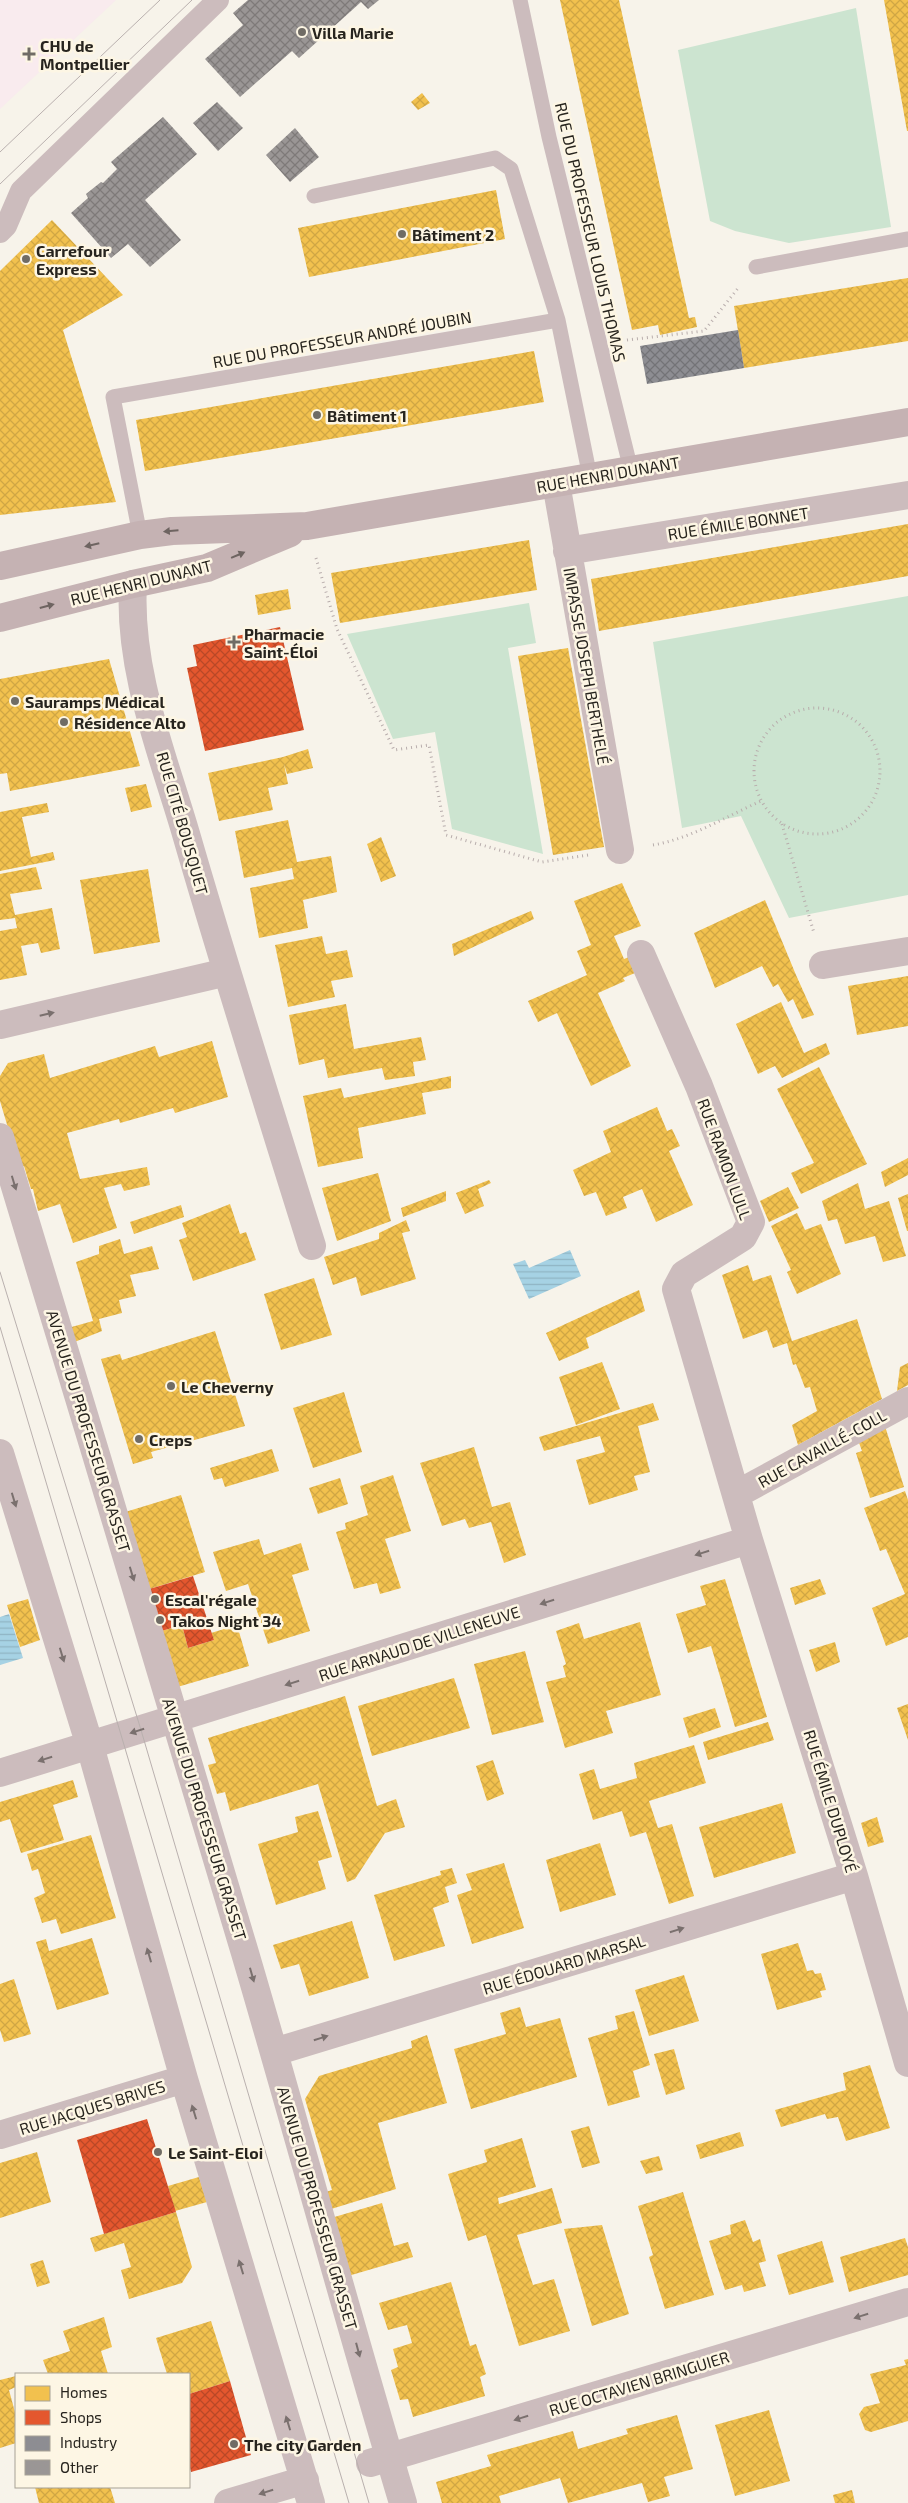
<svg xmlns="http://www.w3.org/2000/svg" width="908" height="2503" viewBox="0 0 908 2503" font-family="'Exo 2',sans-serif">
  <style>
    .medical { fill: #f9ebee }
    .green { fill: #cce4d0 }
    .water { fill: url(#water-rules) }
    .homes { fill: url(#homes-cross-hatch) }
    .shops { fill: url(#shops-cross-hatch) }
    .industry { fill: url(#industry-cross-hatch) }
    .building { fill: url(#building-cross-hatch) }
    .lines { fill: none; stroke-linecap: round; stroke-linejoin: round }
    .path { stroke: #b8adac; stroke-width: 3; stroke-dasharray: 1 4; stroke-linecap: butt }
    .service { stroke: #ccbcbd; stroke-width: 15 }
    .pedestrian { stroke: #ccbcbd; stroke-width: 22 }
    .minor { stroke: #ccbcbd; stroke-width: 28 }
    .primary { stroke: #c5b2b3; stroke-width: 28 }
    .tram { stroke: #b9b0ae; stroke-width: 1 }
    .oneway { fill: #6e6461 }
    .oneway2 { fill: #7a706e }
    .poi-dot { fill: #706c65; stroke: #fdf6e4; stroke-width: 2 }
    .labels { text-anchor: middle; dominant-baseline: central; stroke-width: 5; stroke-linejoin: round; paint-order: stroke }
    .poi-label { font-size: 16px; font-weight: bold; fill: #27241e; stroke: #fdf6e4; text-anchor: start }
    .street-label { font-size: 16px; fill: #27241e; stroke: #fdf6e4 }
  </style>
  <defs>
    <pattern id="water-rules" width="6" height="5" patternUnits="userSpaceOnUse" patternTransform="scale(1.25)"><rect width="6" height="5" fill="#a6d2e4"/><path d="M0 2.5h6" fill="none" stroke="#8fb4c3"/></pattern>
    <pattern id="homes-cross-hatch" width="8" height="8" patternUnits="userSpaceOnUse" patternTransform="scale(1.25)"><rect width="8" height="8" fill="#f2c14e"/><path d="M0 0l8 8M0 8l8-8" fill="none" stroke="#d0a644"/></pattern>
    <pattern id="shops-cross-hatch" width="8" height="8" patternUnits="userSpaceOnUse" patternTransform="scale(1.25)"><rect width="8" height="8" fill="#e4572e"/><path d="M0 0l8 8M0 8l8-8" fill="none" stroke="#b94827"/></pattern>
    <pattern id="industry-cross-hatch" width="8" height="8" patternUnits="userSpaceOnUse" patternTransform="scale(1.25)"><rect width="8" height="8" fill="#8d8d92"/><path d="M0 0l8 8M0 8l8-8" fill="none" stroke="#737377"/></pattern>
    <pattern id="building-cross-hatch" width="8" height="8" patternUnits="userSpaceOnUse" patternTransform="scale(1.25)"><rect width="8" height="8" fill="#9a9695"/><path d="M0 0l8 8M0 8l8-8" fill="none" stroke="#7e7a79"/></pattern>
  </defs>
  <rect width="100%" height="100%" fill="#f7f3ea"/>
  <path class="medical" d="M0 0H116L0 109Z"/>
  <path class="green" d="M856 8 891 227 789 243 735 231 710 221 678 50Z
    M908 596V895L789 918 741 816 682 828 653 642Z
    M529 603 536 643 508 648 543 854 452 829 435 732 393 739 347 634Z"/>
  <path class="water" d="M570 1250 581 1276 529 1299 513 1264 525 1260 529 1268Z
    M9 1614 23 1658 0 1665V1617Z"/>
  <path class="homes" d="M560 0H619L689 318 695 317 697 327 660 335 658 325 632 330Z
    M884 0H908V131H907Z
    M422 93 430 103 418 110 411 102Z
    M496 190 505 239 309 277 298 228Z
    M52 220 123 295 63 330 116 502 0 515V271Z
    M908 278V341L744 368 734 306Z
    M534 351 544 402 145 471 136 420Z
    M908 524V576L599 631 591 579Z
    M529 540 537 590 340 623 331 573Z
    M288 589 291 609 258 615 255 595Z
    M568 648 604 847 553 855 518 656Z
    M109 659 140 766 10 791 7 773 0 774V679Z
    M308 749 313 768 287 774 284 764 288 784 268 788 273 810 219 821 208 773 283 757Z
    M146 784 152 807 131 812 125 788Z
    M47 803 49 812 22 817 31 857 53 852 55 860 0 871V812Z
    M288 820 297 862 331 856 337 892 303 900 308 928 259 938 250 888 294 879 292 868 244 878 235 831Z
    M381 837 396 876 381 882 367 844Z
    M36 867 42 889 10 894 15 915 52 908 60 949 41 953 38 943 21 946 27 975 0 980V931L17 928 15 918 0 920V874Z
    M148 869 160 942 94 954 80 880Z
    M622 883 641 926 614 936 624 959 629 957 635 973 623 978 625 981 598 993 631 1066 591 1086 557 1013 538 1022 528 1001 587 975 577 951 591 945 574 901Z
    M765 900 796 975 814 1015 802 1019 793 999 788 1002 778 984 773 987 762 966 715 988 694 933Z
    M531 911 534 919 454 956 452 944Z
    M322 936 326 954 347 950 353 977 331 981 335 997 288 1007 275 945Z
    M908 976V1026L857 1035 848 986Z
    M781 1002 804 1053 826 1043 830 1054 782 1078 775 1066 758 1074 736 1024Z
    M346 1004 354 1049 421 1037 426 1060 413 1062 415 1076 385 1080 382 1068 328 1078 324 1059 299 1065 289 1015Z
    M212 1041 228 1097 175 1113 173 1108 120 1123 119 1119 67 1133 80 1179 147 1167 150 1185 124 1191 121 1184 104 1188 117 1228 73 1243 60 1204 38 1211 33 1189H31L24 1166 20 1168 0 1101V1076L8 1063 44 1054 50 1078 155 1046 159 1057Z
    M819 1067 867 1164 801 1194 791 1173 814 1163 777 1089Z
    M451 1076V1088L422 1093 426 1114 358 1128 363 1158 318 1167 303 1096 341 1088 344 1098Z
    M657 1107 667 1131 672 1129 680 1146 669 1151 693 1205 656 1222 642 1189 623 1197 627 1208 606 1216 596 1192 584 1196 573 1170 611 1152 603 1131Z
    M908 1158V1175L885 1187 881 1172Z
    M378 1173 391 1221 337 1241 322 1188Z
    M489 1180 491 1183 478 1189 484 1206 465 1214 456 1193Z
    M858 1183 865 1209 889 1201 906 1256 883 1262 875 1236 845 1244 837 1219 828 1221 822 1201Z
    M788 1187 799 1208 769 1222 760 1201Z
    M446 1191V1201L403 1217 401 1208Z
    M908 1194V1231H907L898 1198Z
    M230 1204 240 1234 246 1232 256 1260 193 1281 179 1240 187 1237 182 1223Z
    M181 1205 184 1217 134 1234 130 1222Z
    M797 1213 805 1230 821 1224 841 1274 797 1294 787 1272 791 1270 771 1226Z
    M406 1220 410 1231 402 1233 416 1279 361 1296 356 1277 333 1285 324 1257 379 1239V1233Z
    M120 1239 124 1254 152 1246 159 1269 130 1275 136 1296 119 1300 122 1313 99 1319 102 1331 72 1343 68 1328 93 1321 76 1262 99 1254V1246Z
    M748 1265 753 1281 771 1275 792 1341 857 1319 882 1399 798 1445 792 1425 817 1411 810 1387 805 1388 796 1364 793 1365 787 1343 773 1348 767 1330 743 1339 722 1275Z
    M314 1278 332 1335 281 1350 264 1294Z
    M639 1290 645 1311 586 1338 589 1348 559 1361 546 1333Z
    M215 1331 245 1426 151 1452 153 1458 133 1464 101 1359 120 1354 122 1360Z
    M602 1362 620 1409 576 1425 559 1377Z
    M908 1363V1385L897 1391 900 1367Z
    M344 1392 362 1452 313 1468 293 1408Z
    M653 1403 659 1420 638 1426 650 1472 634 1476 638 1490 589 1505 576 1460 605 1452 600 1436 544 1451 539 1437Z
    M885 1426 904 1487 870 1498 856 1453 862 1451 858 1440Z
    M474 1447 492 1507 510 1502 526 1555 504 1563 491 1522 469 1528 465 1519 442 1526 420 1463Z
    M272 1449 279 1471 225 1487 222 1478 214 1480 210 1468Z
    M393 1475 411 1531 385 1539 401 1588 380 1594 377 1583 354 1589 336 1532 346 1529 345 1523 368 1515 360 1486Z
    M340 1478 348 1504 318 1514 309 1488Z
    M905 1491 908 1500V1637L886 1646 872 1608 905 1594 886 1549 880 1551 864 1508Z
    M181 1495 205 1572 146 1590 122 1513Z
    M259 1539 264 1555 301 1543 309 1570 292 1575 310 1631 268 1644 248 1584 226 1591 213 1552Z
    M725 1579 767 1717 735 1727 711 1646 688 1653 676 1614 706 1605 700 1586Z
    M820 1579 826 1594 795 1605 790 1588Z
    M28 1599 40 1640 20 1647 7 1605Z
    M640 1622 661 1695 606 1711 613 1733 565 1748 546 1682 566 1677 563 1666 566 1664 556 1631 579 1623 584 1639Z
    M182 1625 188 1648 214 1640 211 1633 237 1625 249 1666 174 1688 158 1632Z
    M835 1642 840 1662 816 1672 809 1650Z
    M525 1651 544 1722 492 1735 474 1664Z
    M454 1678 470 1728 372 1756 358 1706Z
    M345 1696 377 1806 396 1799 405 1827 385 1833 355 1879 347 1882 318 1784 230 1811 225 1792 217 1794 208 1765 216 1763 208 1738Z
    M908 1704V1740L897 1708Z
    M715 1708 721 1727 689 1738 683 1718Z
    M768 1722 774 1740 708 1760 703 1742Z
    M694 1745 706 1783 649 1801 658 1828 672 1824 694 1896 669 1904 646 1832 630 1837 622 1811 593 1820 579 1774 594 1769 600 1789 637 1778 634 1763Z
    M493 1760 504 1794 487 1801 476 1766Z
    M73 1780 78 1797 53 1805 64 1840 21 1853 10 1819 0 1822V1802Z
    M782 1803 796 1853 714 1878 699 1827Z
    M318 1811 332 1857 318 1861 326 1889 276 1905 258 1844 298 1832 295 1817Z
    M877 1817 884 1842 868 1847 861 1823Z
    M91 1835 116 1918 61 1934 56 1919 42 1923 34 1898 45 1893 38 1869 32 1871 27 1854Z
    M600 1843 616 1895 560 1912 546 1860Z
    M504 1863 524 1928 472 1944 457 1895 472 1890 466 1874Z
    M452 1868 457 1883 445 1887 449 1902 433 1908 445 1946 394 1961 374 1895 441 1875 440 1871Z
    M352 1921 369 1978 309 1996 299 1964 281 1969 273 1945Z
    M92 1938 109 1994 57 2010 36 1942 46 1939 49 1951Z
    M798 1943 807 1971 813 1970 815 1974 821 1973 826 1990 820 1991 822 1997 777 2010 761 1954Z
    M684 1975 699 2021 649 2036 635 1990Z
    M14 1979 31 2034 4 2042 0 2030V1984Z
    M520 2007 526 2027 560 2018 577 2077 471 2109 454 2049 506 2034 500 2013Z
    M634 2011 650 2065 633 2071 640 2097 608 2106 588 2038 618 2029 615 2016Z
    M427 2035 447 2103 378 2123 396 2189 328 2210 323 2193 332 2190 305 2099 319 2076 412 2048 411 2041Z
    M674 2049 685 2089 666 2095 654 2054Z
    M870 2065 890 2128 846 2141 838 2117 827 2119 825 2114 781 2127 775 2110 846 2090 843 2073Z
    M589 2126 600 2163 582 2168 571 2131Z
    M740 2132 744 2146 700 2159 696 2145Z
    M522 2138 536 2187 498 2198 499 2204 552 2188 562 2223 517 2235 533 2285 554 2279 570 2331 519 2346 486 2235 468 2241 448 2174 487 2162 484 2150Z
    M37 2152 51 2202 0 2218V2163Z
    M659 2156 663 2170 646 2174 640 2161Z
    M199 2177 207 2202 175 2211 168 2186Z
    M683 2192 714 2295 665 2309 649 2257 653 2255 638 2206Z
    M382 2203 394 2246 408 2242 413 2257 348 2276 331 2218Z
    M176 2212 192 2267 182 2283 129 2299 121 2270 131 2267 124 2243 95 2252 90 2238Z
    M745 2220 753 2242 760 2239 766 2261 759 2263 766 2286 744 2292 742 2285 725 2290 709 2241 731 2234 730 2225Z
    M602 2225 629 2314 592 2326 564 2229Z
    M905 2238 908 2247V2275L849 2292 840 2257Z
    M822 2241 834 2282 789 2295 777 2255Z
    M43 2260 50 2283 37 2287 30 2264Z
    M451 2282 470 2346 476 2344 486 2374 480 2377 485 2396 413 2417 408 2399 400 2400 391 2370 398 2367 393 2349 412 2343 407 2325 388 2330 379 2303Z
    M104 2317 112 2347 101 2351 108 2374H48L43 2360 70 2351 63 2331Z
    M211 2321 230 2381 189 2394V2374H167L156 2338Z
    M908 2359V2421L871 2432 865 2430 859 2414 864 2407 880 2403 870 2374 906 2365 904 2360Z
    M16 2376V2387L9 2390 16 2416V2443L0 2448V2380Z
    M769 2410 790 2481 735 2496 715 2425Z
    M677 2415 693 2469 664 2477 670 2496 648 2502 642 2483 568 2503 560 2478 499 2496 501 2503H442L436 2482 491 2466 487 2455 573 2431 578 2449 628 2434 626 2429Z
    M35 2487H110L115 2503H39Z
    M852 2490 855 2503H835L833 2495Z"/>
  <path class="shops" d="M280 627 304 730 205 751 187 668 197 666 193 645Z
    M193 1576 214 1640 188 1648 182 1625 158 1632 146 1590Z
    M147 2119 176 2212 104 2234 77 2140Z
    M230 2381 251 2455 191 2472 189 2464V2394Z"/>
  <path class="industry" d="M738 330 744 368 647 384 640 346Z"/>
  <path class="building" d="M248 0H379L368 9 361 2 299 58 292 51 240 97 205 59 243 25 233 13Z
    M217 102 243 128 218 151 193 123Z
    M163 117 197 154 145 200 181 240 150 267 128 244 111 258 71 213 88 198 86 194 101 182 103 183 117 169 111 162Z
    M295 128 319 157 290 182 266 155Z"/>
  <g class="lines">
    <path class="path" d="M627 340 704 331 739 287
      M316 558 337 629 394 750 429 745 446 835 542 862 588 855
      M754 771a63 63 0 1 1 126 0a63 63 0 1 1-126 0Z
      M782 824 814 933
      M653 845C690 839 727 816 761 801"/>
    <path class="service" d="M520 0 549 137 631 470
      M314 196 495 158 511 169 558 320
      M756 267 908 239
      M140 535 113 397 558 320 590 477"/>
    <path class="pedestrian" d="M0 232 6 226 21 191 218 0"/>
    <path class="minor" d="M556 483 620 850
      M567 551 908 495
      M133 584C128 670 162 752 186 834 226 972 269 1109 312 1246
      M641 954 699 1086 751 1222 743 1237 684 1274 676 1289 749 1540 854 1876 908 2063
      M823 965 908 951
      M0 1025 227 972
      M0 1137C82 1409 165 1680 245 1953 299 2136 348 2320 403 2503
      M0 1453 90 1746 184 2079 311 2503
      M737 1494 908 1401
      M0 1773 749 1540
      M274 2052 854 1876
      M0 2135 184 2079
      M370 2463 908 2302
      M228 2503 305 2480"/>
    <path class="primary" d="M0 566 140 535 172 531 307 526 908 422
      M0 618 133 584 207 568 290 533"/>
    <path class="tram" d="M0 152 160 0
      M0 184 192 0
      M0 1272 141 1730 369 2503
      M0 1327 349 2503"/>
  </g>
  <defs><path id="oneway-solid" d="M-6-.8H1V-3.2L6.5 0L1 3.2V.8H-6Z" transform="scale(1.25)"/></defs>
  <g class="oneway">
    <use href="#oneway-solid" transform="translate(171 531) rotate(175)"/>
    <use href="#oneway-solid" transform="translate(92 545) rotate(167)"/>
    <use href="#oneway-solid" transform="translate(238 555) rotate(-23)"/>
    <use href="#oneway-solid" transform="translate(47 606) rotate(-15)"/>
  </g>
  <g class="oneway2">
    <use href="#oneway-solid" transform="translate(47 1014) rotate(-13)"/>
    <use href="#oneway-solid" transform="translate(14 1183) rotate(73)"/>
    <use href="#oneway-solid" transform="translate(14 1500) rotate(73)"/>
    <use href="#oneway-solid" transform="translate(702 1553) rotate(162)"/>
    <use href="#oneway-solid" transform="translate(132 1574) rotate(73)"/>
    <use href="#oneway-solid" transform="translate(547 1602) rotate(162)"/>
    <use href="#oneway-solid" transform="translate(62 1655) rotate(73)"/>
    <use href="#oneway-solid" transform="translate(292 1683) rotate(162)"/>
    <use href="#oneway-solid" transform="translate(137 1731) rotate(162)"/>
    <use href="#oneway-solid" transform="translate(45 1759) rotate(163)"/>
    <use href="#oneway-solid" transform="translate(677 1930) rotate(-17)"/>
    <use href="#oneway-solid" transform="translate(149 1955) rotate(-106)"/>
    <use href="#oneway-solid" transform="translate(252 1975) rotate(74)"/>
    <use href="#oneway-solid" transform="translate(321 2038) rotate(-17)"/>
    <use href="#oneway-solid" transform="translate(194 2112) rotate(-107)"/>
    <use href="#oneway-solid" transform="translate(241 2267) rotate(-107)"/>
    <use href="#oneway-solid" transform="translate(861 2316) rotate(163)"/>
    <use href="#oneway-solid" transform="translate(358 2350) rotate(75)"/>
    <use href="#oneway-solid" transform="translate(521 2418) rotate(163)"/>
    <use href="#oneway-solid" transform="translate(288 2423) rotate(-107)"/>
    <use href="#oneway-solid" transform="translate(266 2492) rotate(163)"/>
  </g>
  <g class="poi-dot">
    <circle cx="302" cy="32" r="5"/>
    <path d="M26.5 46.5h5v5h5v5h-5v5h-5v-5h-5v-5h5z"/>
    <circle cx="402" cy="234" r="5"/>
    <circle cx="26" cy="259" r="5"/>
    <circle cx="317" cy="415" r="5"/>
    <path d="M231.5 634.5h5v5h5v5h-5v5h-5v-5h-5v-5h5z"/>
    <circle cx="15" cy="701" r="5"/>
    <circle cx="64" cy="722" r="5"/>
    <circle cx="171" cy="1386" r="5"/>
    <circle cx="139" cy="1439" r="5"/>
    <circle cx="155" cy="1599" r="5"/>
    <circle cx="160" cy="1620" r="5"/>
    <circle cx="158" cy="2152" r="5"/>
    <circle cx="234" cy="2444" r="5"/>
  </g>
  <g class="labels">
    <g class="poi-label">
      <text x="312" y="32">Villa Marie</text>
      <text x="40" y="45">CHU de<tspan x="40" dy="18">Montpellier</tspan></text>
      <text x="412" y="234">Bâtiment 2</text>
      <text x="36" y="250">Carrefour<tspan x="36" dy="18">Express</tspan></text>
      <text x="327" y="415">Bâtiment 1</text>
      <text x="244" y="633">Pharmacie<tspan x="244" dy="18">Saint-Éloi</tspan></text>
      <text x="25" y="701">Sauramps Médical</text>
      <text x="74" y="722">Résidence Alto</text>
      <text x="181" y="1386">Le Cheverny</text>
      <text x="149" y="1439">Creps</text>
      <text x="165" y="1599">Escal'régale</text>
      <text x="170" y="1620">Takos Night 34</text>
      <text x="168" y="2152">Le Saint-Eloi</text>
      <text x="244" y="2444">The city Garden</text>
    </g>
    <g class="street-label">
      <text transform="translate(591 232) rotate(77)">RUE DU PROFESSEUR LOUIS THOMAS</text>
      <text transform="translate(342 339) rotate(-10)">RUE DU PROFESSEUR ANDRÉ JOUBIN</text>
      <text transform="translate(608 474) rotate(-10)">RUE HENRI DUNANT</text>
      <text transform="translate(738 523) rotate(-9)">RUE ÉMILE BONNET</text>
      <text transform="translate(141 582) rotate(-14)">RUE HENRI DUNANT</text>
      <text transform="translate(587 666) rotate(80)">IMPASSE JOSEPH BERTHELÉ</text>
      <text transform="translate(183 823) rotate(74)">RUE CITÉ BOUSQUET</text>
      <text transform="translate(725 1159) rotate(70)">RUE RAMON LULL</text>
      <text transform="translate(89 1431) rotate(73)">AVENUE DU PROFESSEUR GRASSET</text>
      <text transform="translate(822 1448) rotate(-29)">RUE CAVAILLÉ-COLL</text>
      <text transform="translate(419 1643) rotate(-18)">RUE ARNAUD DE VILLENEUVE</text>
      <text transform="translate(831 1801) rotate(73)">RUE ÉMILE DUPLOYÉ</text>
      <text transform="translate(205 1819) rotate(73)">AVENUE DU PROFESSEUR GRASSET</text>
      <text transform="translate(564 1964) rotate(-17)">RUE ÉDOUARD MARSAL</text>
      <text transform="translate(92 2107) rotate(-17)">RUE JACQUES BRIVES</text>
      <text transform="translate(318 2208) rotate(74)">AVENUE DU PROFESSEUR GRASSET</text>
      <text transform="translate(639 2383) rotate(-17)">RUE OCTAVIEN BRINGUIER</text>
    </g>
  </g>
  <rect x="15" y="2373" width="175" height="115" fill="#fdf6e4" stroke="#a7a295"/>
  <rect x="25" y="2386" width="25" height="15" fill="#f2c14e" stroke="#a7a295"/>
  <text x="60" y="2398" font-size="15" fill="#27241e">Homes</text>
  <rect x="25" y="2410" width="25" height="15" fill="#e4572e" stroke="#a7a295"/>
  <text x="60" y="2423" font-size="15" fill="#27241e">Shops</text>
  <rect x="25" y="2436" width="25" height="15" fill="#8d8d92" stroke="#a7a295"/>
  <text x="60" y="2448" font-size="15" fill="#27241e">Industry</text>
  <rect x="25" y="2460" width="25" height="15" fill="#9a9695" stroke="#a7a295"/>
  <text x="60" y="2473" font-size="15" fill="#27241e">Other</text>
</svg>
